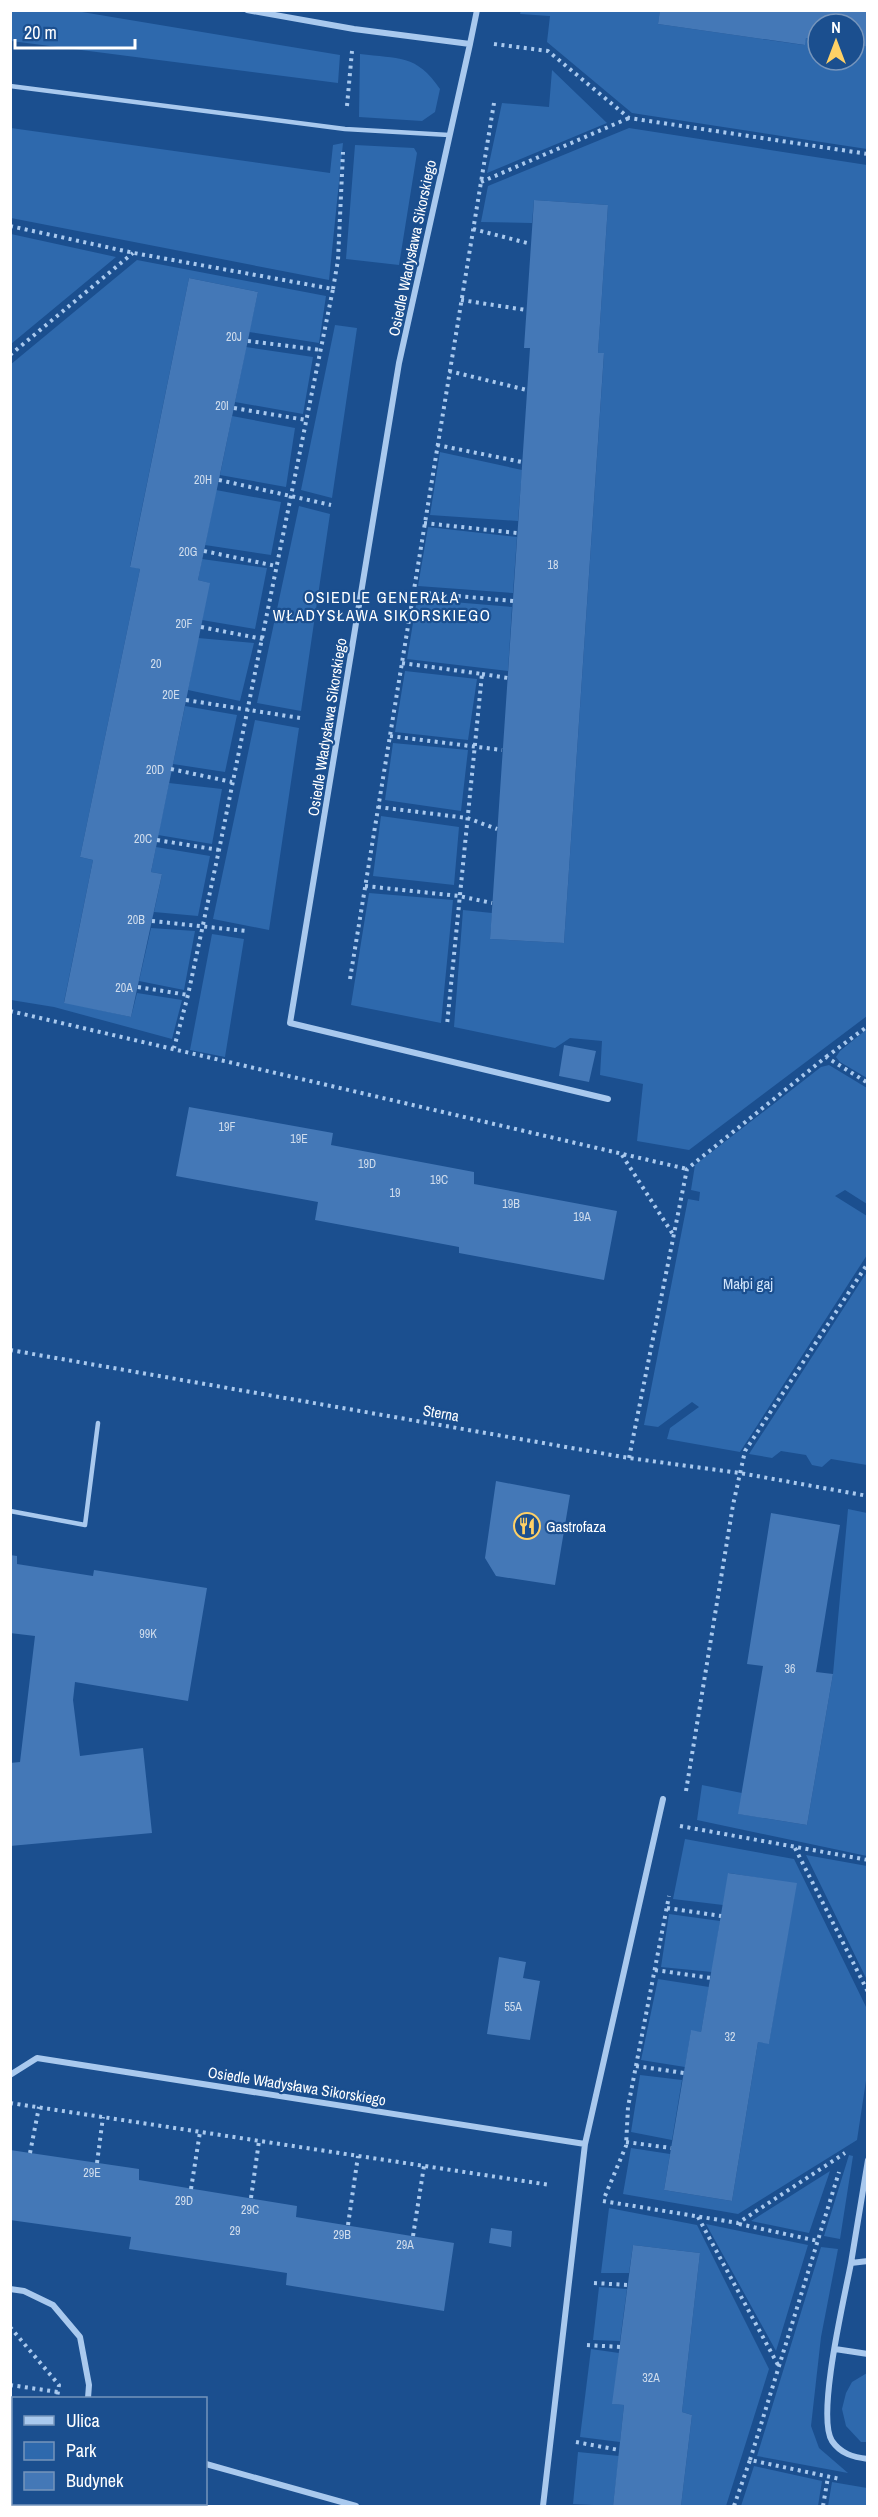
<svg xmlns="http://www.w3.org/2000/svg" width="878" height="2517" viewBox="0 0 878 2517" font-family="'Archivo Narrow',sans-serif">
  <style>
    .green { fill: #2e69ad }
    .building { fill: #4478b7 }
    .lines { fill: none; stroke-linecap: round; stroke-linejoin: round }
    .path { stroke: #a9c9ee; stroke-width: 4; stroke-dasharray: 3 4.5; stroke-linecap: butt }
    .lane { stroke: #a9c9ee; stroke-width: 4.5 }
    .street { stroke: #a9c9ee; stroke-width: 6 }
    .labels { text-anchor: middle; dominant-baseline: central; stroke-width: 4.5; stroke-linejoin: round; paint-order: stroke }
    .number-label { font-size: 12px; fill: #d0dded }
    .street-label { font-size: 15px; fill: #fff; stroke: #1b4f8f }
    .park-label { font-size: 15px; fill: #cfe3fa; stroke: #1b4f8f }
    .poi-label { font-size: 15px; fill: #fff; stroke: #1b4f8f; text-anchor: start }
    .neighbourhood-label { font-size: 16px; letter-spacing: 1.5px; fill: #fff; stroke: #1b4f8f }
  </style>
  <rect width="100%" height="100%" fill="#1b4f8f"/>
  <path class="green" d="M521 10 660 11 658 24 804 45 806 38 818 40V60H854V45L867 47V149L632 113 547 42 550 16 520 14Z
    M76 11 340 55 338 83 11 41V11Z
    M360 54C398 59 417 54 440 89L435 112 422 121 359 117Z
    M552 70 607 123 487 173 502 103 549 107Z
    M11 128 330 173 333 145 343 143 329 280 11 218Z
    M629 128 867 165V1016L689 1150 637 1141 643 1084 600 1075 602 1041 570 1038 555 1048 454 1027 463 910 492 913 490 939 564 943 604 354 598 353 608 205 534 200 532 223 481 222 488 186Z
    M355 145 414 148 417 153 399 265 346 259Z
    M11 234 116 257 11 344 10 234Z
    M137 260 326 296 319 343 249 332 258 292 189 278 130 566 140 569 80 857 93 860 64 1002 131 1017 137 993 182 1000 172 1039 54 1007 11 1000 10 365Z
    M335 325 357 328 332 498 301 490Z
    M246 347 313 357 303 414 235 402Z
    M232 416 295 428 286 487 220 475Z
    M440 452 522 470 518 521 430 515Z
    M216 490 281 502 271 555 205 545Z
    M299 506 330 514 301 711 257 703Z
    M428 527 517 537 513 593 418 586Z
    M202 559 267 568 255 629 202 620 209 583 198 580Z
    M417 599 512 607 508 671 407 659Z
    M198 638 254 643 240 701 188 690Z
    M405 671 477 679 468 740 395 732Z
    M185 706 237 715 225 772 173 764Z
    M255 720 299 728 269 930 213 919Z
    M393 743 468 750 461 811 385 800Z
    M169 783 222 789 212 844 158 835Z
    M381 816 459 827 454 885 373 876Z
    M156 847 210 856 198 916 154 912 162 874 151 872Z
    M369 893 453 900 441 1023 351 1005Z
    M151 928 195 931 184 990 139 981Z
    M212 934 244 939 225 1057 190 1050Z
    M867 1029V1078L840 1062 836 1057 840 1051Z
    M829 1065 867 1088V1204L845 1190 835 1196 867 1216V1255L740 1452 667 1439 670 1428 699 1407 692 1402 658 1427 644 1425 688 1199 699 1201 700 1192 691 1190 695 1165 821 1067Z
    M867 1272V1465L831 1459 822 1467 812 1465 806 1455 781 1451 772 1458 749 1454Z
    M848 1509 867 1513V1856L697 1820 702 1785 742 1793 739 1814 807 1825 833 1674Z
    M685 1839 794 1859 867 2009V2074L857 2140 738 2214 623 2194 631 2148 670 2154 664 2190 732 2201 758 2042 769 2043 796 1884 729 1873 723 1905 673 1899Z
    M806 1855 867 1866V1980Z
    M669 1914 720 1921 712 1972 661 1967Z
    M658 1979 709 1987 701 2032 691 2031 685 2067 641 2060Z
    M640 2075 682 2080 672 2140 631 2132Z
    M849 2155 853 2156 840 2239 824 2236Z
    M830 2171 809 2233 751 2221Z
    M609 2208 697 2225 769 2369 726 2506H681L692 2415 682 2412 700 2253 633 2245 629 2273H601Z
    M706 2224 808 2245 776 2351Z
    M821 2247 838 2249 821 2337 811 2426 819 2448 848 2473 757 2456Z
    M599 2287 627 2289 620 2341 593 2340Z
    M591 2349 619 2353 613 2404 624 2405 620 2442 580 2437Z
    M867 2373V2442H861L846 2426 842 2409 846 2393 852 2382Z
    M578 2452 619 2456 613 2506 573 2504Z
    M754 2466 822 2481 818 2506H741Z
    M832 2482 867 2488V2506H828Z"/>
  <path class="building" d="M660 10H868V47L854 45V24H818V40L806 38 805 45 658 24Z
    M534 200 608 205 598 353H604L564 943 490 939 530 348H524Z
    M189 278 258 292 198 580 210 583 151 872 162 874 131 1017 64 1003 93 860 80 857 140 569 130 567Z
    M564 1045 596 1051 589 1082 559 1076Z
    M189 1107 333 1133 331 1145 474 1172V1184L617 1211 604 1280 459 1253V1247L315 1220 318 1202 176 1176Z
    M496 1481 570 1495 555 1585 496 1576 485 1558Z
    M771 1513 840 1525 816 1672 833 1674 807 1825 738 1814 763 1666 747 1664Z
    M10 1555 17 1556V1564L93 1576 94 1570 207 1588 188 1701 75 1682 73 1700 80 1756 143 1748 152 1833 10 1846V1763L20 1762 35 1636 10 1633Z
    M728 1873 797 1883 769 2044 758 2042 732 2201 664 2190 691 2030 701 2032Z
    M499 1957 526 1962 523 1978 540 1981 530 2040 487 2034Z
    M10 2150 139 2169V2180L297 2206 296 2217 454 2243 444 2311 286 2285 287 2273 129 2249 131 2237 10 2220Z
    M491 2228 512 2231 511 2247 489 2243Z
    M633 2245 700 2253 682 2412 692 2415 681 2506H613L624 2405 612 2404Z"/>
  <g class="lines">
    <path class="path" d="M494 44 548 51 629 118 868 154
      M347 106 352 51
      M481 182 629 118
      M10 226 134 253 333 289 219 850 188 995 174 1048
      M473 229 531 244
      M333 289 338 260 343 152
      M461 300 526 310
      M248 341 321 350
      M10 355 133 253
      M449 371 527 390
      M234 408 306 420
      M437 445 522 462
      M219 480 331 505
      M424 523 517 533
      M204 551 276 566
      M413 592 513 601
      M201 627 263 639
      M402 663 482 674 447 1025
      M482 674 508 678
      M186 700 300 718
      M390 736 502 750
      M171 769 232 782
      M378 807 467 818 497 829
      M157 840 219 850
      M365 886 459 896 492 903
      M152 921 246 931
      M350 979 494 103
      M138 987 188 995
      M10 1011 687 1169
      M826 1057 868 1026
      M622 1155 674 1236
      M10 1350 629 1458 740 1473 868 1496
      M629 1458 687 1169 826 1057 868 1083
      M686 1791 733 1505 745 1451 868 1263
      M680 1826 868 1860
      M795 1848 868 1992
      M667 1908 721 1916
      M655 1970 711 1978
      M636 2066 684 2073
      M10 2103 550 2185
      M626 2142 671 2148
      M30 2153 39 2107
      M97 2163 103 2117
      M191 2189 200 2132
      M605 2196 626 2146 628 2107 669 1896
      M251 2198 259 2141
      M603 2201 738 2223 845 2153
      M698 2217 778 2365
      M739 2224 818 2241
      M348 2225 358 2156
      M413 2236 424 2166
      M594 2283 628 2285
      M10 2327 59 2385 57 2398
      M587 2345 620 2347
      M10 2385 58 2392
      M10 2438 14 2439
      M576 2442 619 2450
      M750 2460 839 2172
      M44 2506 45 2504
      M734 2506 750 2460 840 2479
      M823 2506 828 2477"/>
    <path class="lane" d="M10 86 345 129 449 135
      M10 1511 85 1525 98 1423"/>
    <path class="street" d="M247 10 354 29 470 44 477 10
      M470 44 399 363 290 1023 608 1099
      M10 2075 37 2058 585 2144
      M868 2261 851 2263C845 2295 816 2416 832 2441 841 2454 853 2457 868 2459
      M851 2263 868 2160
      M10 2289 24 2291 53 2305 80 2337 89 2385 88 2398
      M835 2349 868 2354
      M206 2464 356 2506
      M77 2506 78 2504
      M543 2506 585 2144 663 1799"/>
  </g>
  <defs>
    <symbol id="restaurant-ring" viewBox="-11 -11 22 22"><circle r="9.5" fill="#1b4f8f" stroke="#ffd166" stroke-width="1.5"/><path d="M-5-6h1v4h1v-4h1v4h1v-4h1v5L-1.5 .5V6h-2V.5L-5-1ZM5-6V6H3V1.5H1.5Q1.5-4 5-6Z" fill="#ffd166"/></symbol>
  </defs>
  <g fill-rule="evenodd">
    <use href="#restaurant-ring" x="512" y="1511" width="30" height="30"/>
  </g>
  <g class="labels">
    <g class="number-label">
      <text x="234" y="337">20J</text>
      <text x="222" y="406">20I</text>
      <text x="203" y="480">20H</text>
      <text x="188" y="552">20G</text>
      <text x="553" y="565">18</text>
      <text x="184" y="624">20F</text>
      <text x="156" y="664">20</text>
      <text x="171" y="695">20E</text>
      <text x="155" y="770">20D</text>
      <text x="143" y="839">20C</text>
      <text x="136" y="920">20B</text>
      <text x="124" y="988">20A</text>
      <text x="227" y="1127">19F</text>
      <text x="299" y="1139">19E</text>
      <text x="367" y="1164">19D</text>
      <text x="439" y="1180">19C</text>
      <text x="395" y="1193">19</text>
      <text x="511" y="1204">19B</text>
      <text x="582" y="1217">19A</text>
      <text x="148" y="1634">99K</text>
      <text x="790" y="1669">36</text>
      <text x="513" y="2007">55A</text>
      <text x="730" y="2037">32</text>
      <text x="92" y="2173">29E</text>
      <text x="184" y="2201">29D</text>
      <text x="250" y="2210">29C</text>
      <text x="235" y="2231">29</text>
      <text x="342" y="2235">29B</text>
      <text x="405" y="2245">29A</text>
      <text x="651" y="2378">32A</text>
    </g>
    <g class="street-label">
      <text transform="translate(412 248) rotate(-78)">Osiedle Władysława Sikorskiego</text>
      <text transform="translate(327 727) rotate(-81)">Osiedle Władysława Sikorskiego</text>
      <text transform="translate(441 1413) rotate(10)">Sterna</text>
      <text transform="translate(297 2086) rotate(9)">Osiedle Władysława Sikorskiego</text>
    </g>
    <g class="park-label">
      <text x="748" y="1283">Małpi gaj</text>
    </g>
    <g class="poi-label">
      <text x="546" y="1526">Gastrofaza</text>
    </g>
    <g class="neighbourhood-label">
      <text x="382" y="597">OSIEDLE GENERAŁA<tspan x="382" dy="18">WŁADYSŁAWA SIKORSKIEGO</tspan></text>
    </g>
  </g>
  <rect width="878" height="2517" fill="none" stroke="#ffffff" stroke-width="24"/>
  <rect x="12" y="2397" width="195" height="108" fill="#1b4f8f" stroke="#7695bc" stroke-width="1.5"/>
  <rect x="24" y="2416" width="30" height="9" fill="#a9c9ee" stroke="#7695bc" stroke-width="1.5"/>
  <text x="66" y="2427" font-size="18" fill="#ffffff">Ulica</text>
  <rect x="24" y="2442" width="30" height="18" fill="#2e69ad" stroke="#7695bc" stroke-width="1.5"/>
  <text x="66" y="2457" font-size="18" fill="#ffffff">Park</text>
  <rect x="24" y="2472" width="30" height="18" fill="#4478b7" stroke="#7695bc" stroke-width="1.5"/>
  <text x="66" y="2487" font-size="18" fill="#ffffff">Budynek</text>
  <g transform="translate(836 42)"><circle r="28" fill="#1b4f8f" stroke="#7695bc" stroke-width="1.5"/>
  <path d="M0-4.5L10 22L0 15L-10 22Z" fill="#ffd166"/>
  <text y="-9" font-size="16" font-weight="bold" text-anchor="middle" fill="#ffffff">N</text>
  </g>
  <path d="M15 39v9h120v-9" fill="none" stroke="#ffffff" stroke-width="3"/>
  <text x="24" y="39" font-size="18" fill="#ffffff" stroke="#1b4f8f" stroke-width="4.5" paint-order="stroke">20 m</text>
</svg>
